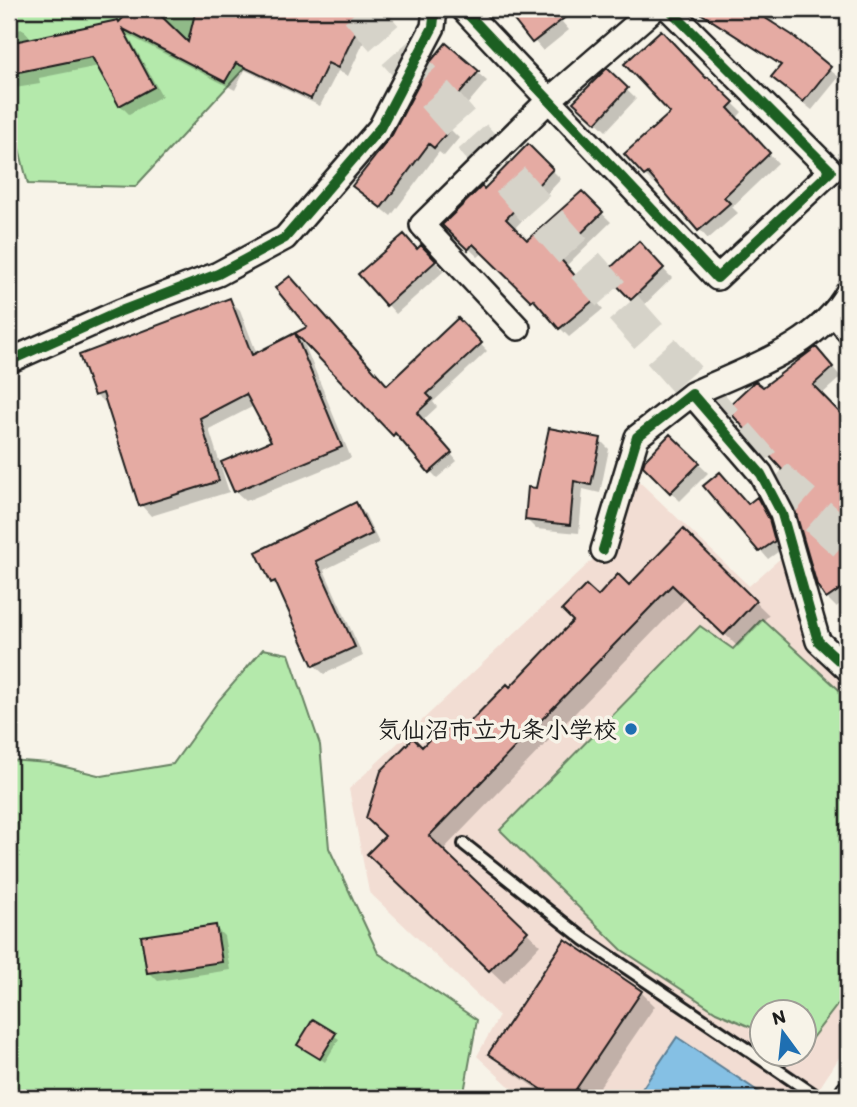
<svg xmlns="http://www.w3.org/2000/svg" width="857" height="1107" viewBox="0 0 857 1107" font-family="Itim,'Klee One',sans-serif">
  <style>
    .built { fill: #f2ddd3; fill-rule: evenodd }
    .green { fill: #b4e9ab; stroke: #688264; stroke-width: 2 }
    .water { fill: #85c0e4; stroke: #5b7e94; stroke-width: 2 }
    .shadow { fill: #0003 }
    .building { fill: #e5aba3; stroke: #1c1c1c; stroke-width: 2 }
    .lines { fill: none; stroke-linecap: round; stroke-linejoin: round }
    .highway-tunnel { stroke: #d6d3c9; stroke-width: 38; stroke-dasharray: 38 19; stroke-linecap: butt }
    .lane-casing { stroke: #1c1c1c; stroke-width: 16 }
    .street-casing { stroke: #1c1c1c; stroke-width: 28 }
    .lane { stroke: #f7f3e8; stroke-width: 10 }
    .street { stroke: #f7f3e8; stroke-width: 23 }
    .cycleway-casing { stroke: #f7f3e8; stroke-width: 15 }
    .cycleway { stroke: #1b5e20; stroke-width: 10 }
    .poi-dot { fill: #1f6fb2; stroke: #f7f3e8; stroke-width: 2.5 }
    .labels { text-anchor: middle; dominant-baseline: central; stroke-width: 7; stroke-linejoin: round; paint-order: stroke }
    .poi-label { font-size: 24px; font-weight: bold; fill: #1c1c1c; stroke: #f7f3e8; text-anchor: end }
  </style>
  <rect width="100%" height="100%" fill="#f7f3e8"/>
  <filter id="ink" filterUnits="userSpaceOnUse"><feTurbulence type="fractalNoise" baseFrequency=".0143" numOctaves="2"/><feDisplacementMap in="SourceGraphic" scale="14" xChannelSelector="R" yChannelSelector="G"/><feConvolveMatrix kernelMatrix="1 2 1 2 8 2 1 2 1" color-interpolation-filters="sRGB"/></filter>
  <g filter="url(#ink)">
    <path class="built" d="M627 470 749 586 792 548 823 645 848 669V1044L813 1098H529L508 1085 477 1056 499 1016 369 892 349 789 603 550ZM762 1012H804V1054H762Z"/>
    <path class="green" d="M9 9H299L135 187 28 184 9 109Z
      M762 619 848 698V991L805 1047 804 1012H762V1032L716 1012 622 950 500 830 700 626 733 649Z
      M263 649 289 654 320 745 329 848 378 953 477 1020 463 1098H9V760L49 763 102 776 173 764 219 700Z"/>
    <path class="water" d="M677 1037 768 1098H650L640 1092Z"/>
    <path class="shadow" d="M135 9H382L384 10 375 38 367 35 348 76 338 71 320 106 245 70 235 90 128 35 162 96 129 114 120 105 99 66 39 78 40 84 9 89V31L23 29 32 39 120 24Z
      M507 9H551L569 30 543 51Z
      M598 9H612L605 16Z
      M727 9H782L771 25 839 77 812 110 782 86V67L718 23Z
      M447 46 487 81 448 127 459 138 444 156 439 152 391 216 354 186 394 136Z
      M607 71 636 99 606 131 575 102Z
      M708 79 742 112 736 119 778 163 732 207 738 213 708 239 657 181 654 184 645 175Z
      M528 146 561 179 514 229 527 242 582 194 611 222 566 266 603 309 569 337 484 252 478 257 453 234 484 191Z
      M639 244 672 278 641 308 608 273Z
      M421 247 444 271 396 314 387 304Z
      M229 300 240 310 257 354 294 335 305 346 351 458 246 501 235 491 274 442 254 406 209 429 229 492 151 516 141 505 109 405 96 396 81 356Z
      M458 321 487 351 433 402 437 407 423 420 457 461 437 478 298 333 388 387Z
      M825 358 841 377 821 395 848 423V450L814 406 788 424 848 518V599L836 607 827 598 763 389Z
      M670 436 708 473 680 501 645 466Z
      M600 440 609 449 600 493 583 489 579 533 536 529 527 520 538 490Z
      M706 486 749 506 757 499 776 529 782 549 768 559Z
      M356 504 365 514 379 543 324 570 363 656 324 674 314 665 280 590 272 582Z
      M683 532 769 615 738 647 687 597 442 851 540 945 504 983 383 868 387 836 422 749 456 738 510 689 598 598 629 587Z
      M215 927 224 936 230 970 158 981 149 972Z
      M566 942 641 992 655 1006 592 1098H550L504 1067 490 1054Z
      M313 1022 339 1039 325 1062 299 1045Z"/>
    <path class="building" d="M132 9H154L188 42 196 9H367L338 68 328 63 311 99 236 63 225 82 123 29 154 87 119 106 92 57 9 74V43L118 20 119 22Z
      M505 9H576L532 43Z
      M694 9H751L792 35 831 67 803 102 771 77 781 65Z
      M661 30 706 78 708 77 734 102 728 108 770 153 724 197 730 203 698 231 648 173 644 176 624 154 670 113 624 64Z
      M446 43 479 71 439 118 451 128 434 148 429 144 381 208 352 186 392 135 431 61Z
      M607 68 628 88 596 123 573 102Z
      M528 144 553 169 506 219 527 240 582 191 603 212 558 256 595 299 559 329 533 299 531 301 473 244 468 250 442 225 482 186 484 189Z
      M404 234 417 249 421 245 436 261 386 306 358 274Z
      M639 241 664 268 631 300 605 273Z
      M290 276 387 385 458 318 482 343 427 394 432 399 417 413 452 453 429 473 395 433 393 436 295 333 307 327 275 288Z
      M230 298 252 355 295 333 342 447 234 492 221 462 271 441 246 394 200 418 219 481 139 506 103 393 94 396 79 355Z
      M816 347 833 367 813 385 848 421V584L826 599 817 585 795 510 779 478 785 473 726 408 755 381 763 387Z
      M549 428 601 438 591 485 574 481 570 525 525 520 528 487 536 488Z
      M670 434 700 463 670 493 643 466 645 460Z
      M720 472 748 504 757 497 769 519 775 541 759 552 703 486Z
      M356 502 372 534 316 561 355 647 313 666 275 581 271 583 256 552Z
      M683 529 756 601 724 635 672 585 429 836 528 931 489 971 367 854 385 836 366 818 381 771 413 738 422 747 444 724 456 736 507 684 510 687 573 621 562 610 586 585 598 596 618 574 629 585Z
      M216 925 222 962 147 973 141 936Z
      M565 939 642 991 570 1098H555L488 1054Z
      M313 1019 336 1033 320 1059 297 1045Z"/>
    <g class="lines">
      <path class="highway-tunnel" d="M359 9 771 475 848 543"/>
      <defs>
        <path id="lane" d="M464 844 584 939 819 1098"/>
        <path id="street" d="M463 9 717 278 831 171 669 9
          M840 307 842 323 848 331
          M518 328 422 225 549 100 654 9
          M9 361 121 311 218 274 285 238 380 128 433 27 435 9
          M692 394C746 369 818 347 848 292
          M603 550 637 437 692 394 761 474 782 514 818 641 848 669
          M845 1098 848 1092"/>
      </defs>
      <use href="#lane" class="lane-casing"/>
      <use href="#street" class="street-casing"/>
      <use href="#lane" class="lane"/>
      <use href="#street" class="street"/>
      <defs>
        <path id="cycleway" d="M463 9 717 278 831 171 669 9
          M9 361 121 311 218 274 285 238 380 128 433 27 435 9
          M603 550 637 437 692 394 761 474 782 514 818 641 848 669"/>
      </defs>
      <use href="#cycleway" class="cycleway-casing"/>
      <use href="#cycleway" class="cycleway"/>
    </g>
  </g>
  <circle class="poi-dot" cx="631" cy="729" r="7"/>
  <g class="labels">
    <g class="poi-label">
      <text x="617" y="729">気仙沼市立九条小学校</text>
    </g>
  </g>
  <rect width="857" height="1107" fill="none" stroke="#f7f3e8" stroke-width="35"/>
  <rect x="18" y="18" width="822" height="1072" fill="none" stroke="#1c1c1c" stroke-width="2.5" filter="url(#ink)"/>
  <g transform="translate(783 1033) rotate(345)"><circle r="33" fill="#f7f3e8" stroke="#9f9d96" stroke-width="2"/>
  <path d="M0-5L12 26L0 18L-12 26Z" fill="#1f6fb2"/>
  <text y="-10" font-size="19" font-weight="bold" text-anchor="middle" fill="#1c1c1c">N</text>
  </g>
</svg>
